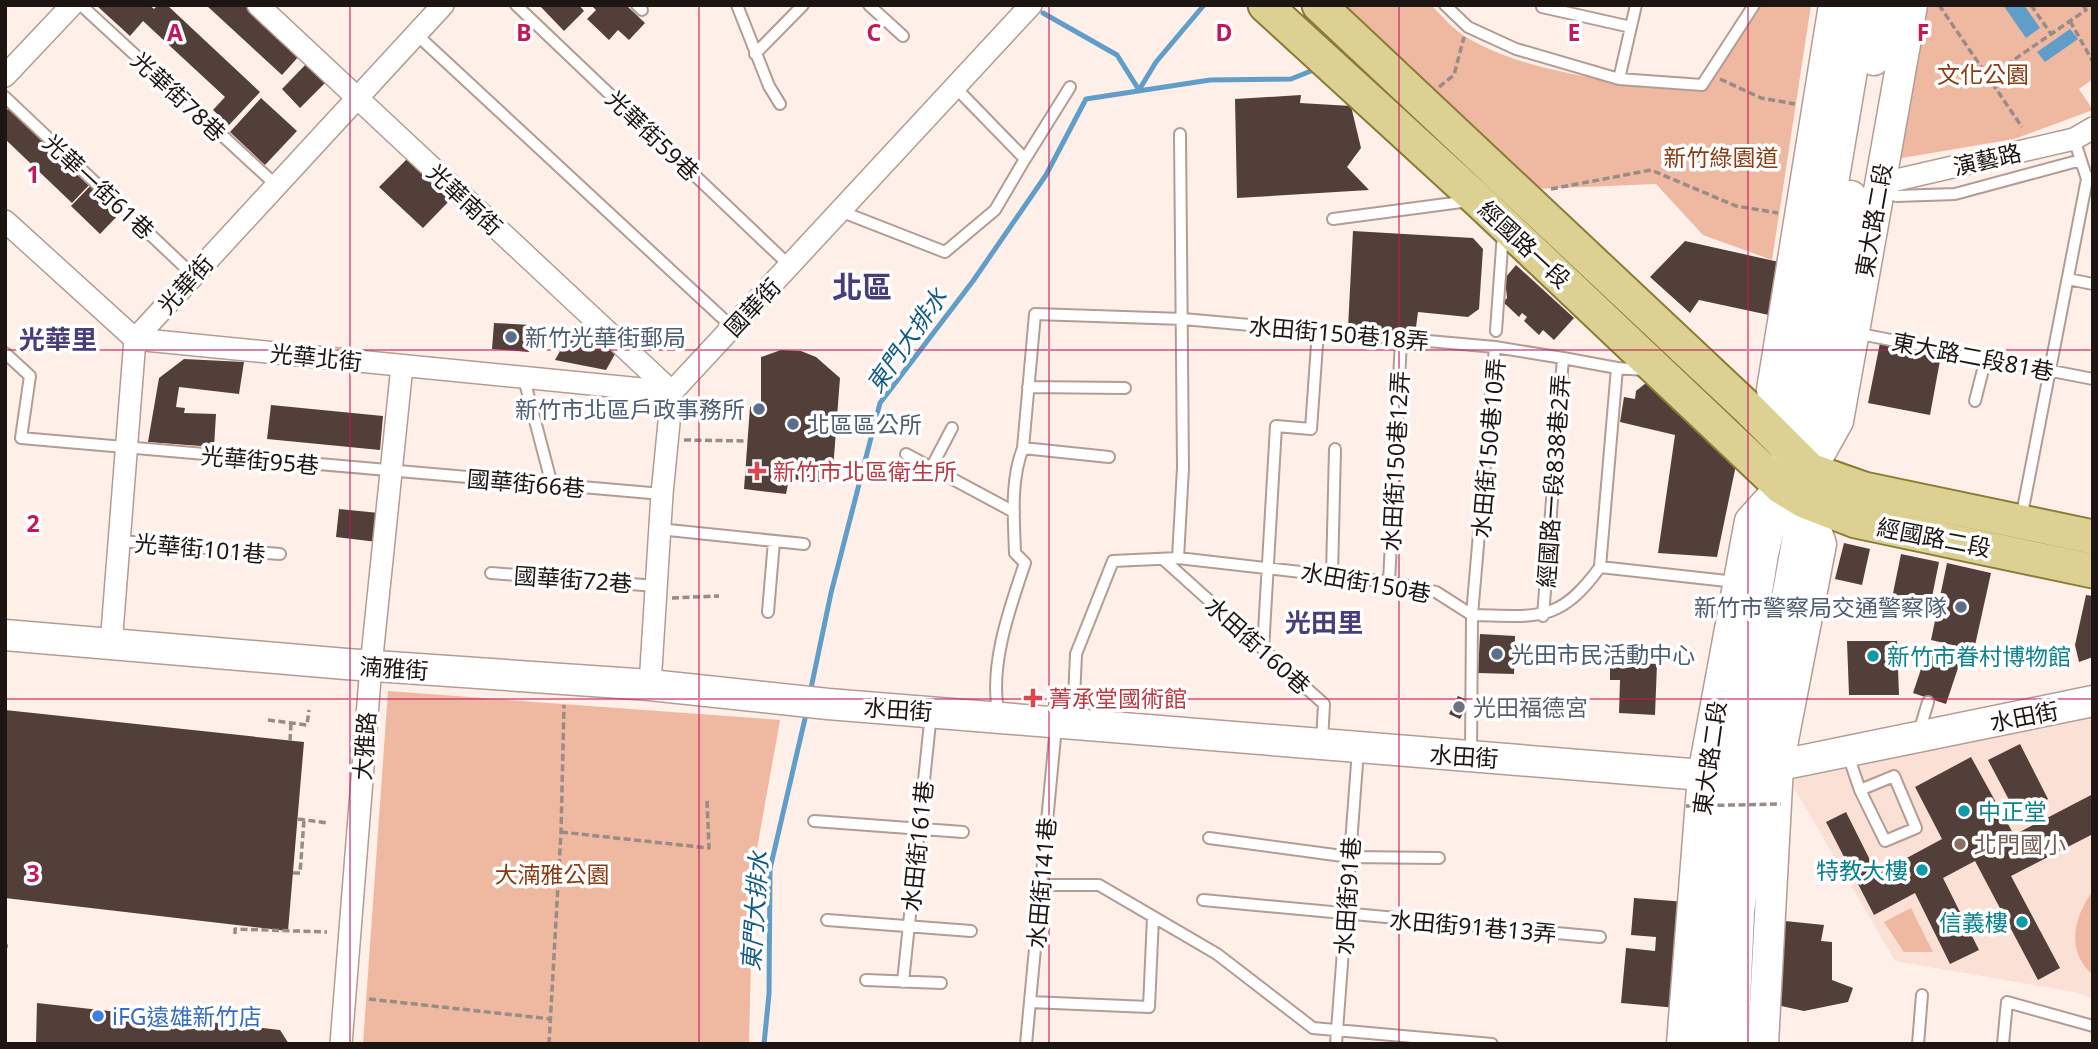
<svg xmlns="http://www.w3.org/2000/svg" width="2098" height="1049" viewBox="0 0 2098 1049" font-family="'Noto Sans','Noto Sans TC',sans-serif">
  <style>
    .built { fill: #fbe0d6 }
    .green { fill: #efb8a1 }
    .water { fill: #609ec9 }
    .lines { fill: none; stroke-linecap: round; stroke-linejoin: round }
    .stream { stroke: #609ec9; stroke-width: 5 }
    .building { fill: #533f39 }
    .lane-casing { stroke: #b39c93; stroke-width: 14 }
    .street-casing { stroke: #b39c93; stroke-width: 24 }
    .secondary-casing { stroke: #b39c93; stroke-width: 33 }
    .primary-casing { stroke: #8a7b35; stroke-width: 37 }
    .path { stroke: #988c87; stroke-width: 3.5; stroke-dasharray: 7 3.5; stroke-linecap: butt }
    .lane { stroke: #fff; stroke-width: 10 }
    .street { stroke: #fff; stroke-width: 21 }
    .secondary { stroke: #fff; stroke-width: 30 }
    .primary { stroke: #dcd192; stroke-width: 33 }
    .path-bridge { stroke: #988c87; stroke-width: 3.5; stroke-dasharray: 7 3.5; stroke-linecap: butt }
    .grid { fill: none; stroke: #c2185b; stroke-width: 2; stroke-opacity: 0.55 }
    .service-dot { fill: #5c6f8a; stroke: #fff; stroke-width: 2.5 }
    .health-dot { fill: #e0444e; stroke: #fff; stroke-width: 2.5 }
    .culture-dot { fill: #0f9aa8; stroke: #fff; stroke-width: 2.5 }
    .worship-dot { fill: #6b7280; stroke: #fff; stroke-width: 2.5 }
    .education-dot { fill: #8d6e63; stroke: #fff; stroke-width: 2.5 }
    .shop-dot { fill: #3f7fe0; stroke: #fff; stroke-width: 2.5 }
    .labels { text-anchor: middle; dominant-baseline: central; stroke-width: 7; stroke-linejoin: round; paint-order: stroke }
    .park-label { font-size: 23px; fill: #8b3b12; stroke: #fff }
    .street-label { font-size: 23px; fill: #1d1511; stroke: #fff }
    .service-label { font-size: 23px; fill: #4e5e75; stroke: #fff; text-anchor: start }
    .health-label { font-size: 23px; fill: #be3a42; stroke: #fff; text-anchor: start }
    .culture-label { font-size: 23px; fill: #0d838f; stroke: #fff; text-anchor: start }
    .worship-label { font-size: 23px; fill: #5b616d; stroke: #fff; text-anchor: start }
    .education-label { font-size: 23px; fill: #785e54; stroke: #fff; text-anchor: start }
    .shop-label { font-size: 23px; fill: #366cbe; stroke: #fff; text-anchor: start }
    .water-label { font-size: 24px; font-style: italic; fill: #125b85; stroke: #fff }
    .quarter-label { font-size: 26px; font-weight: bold; fill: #473d7a; stroke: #fff }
    .district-label { font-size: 30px; font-weight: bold; fill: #473d7a; stroke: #fff }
    .grid-label { font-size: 23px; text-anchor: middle; font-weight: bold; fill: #c2185b; stroke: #fff; stroke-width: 7; stroke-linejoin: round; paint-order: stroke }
  </style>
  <rect width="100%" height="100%" fill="#feefe9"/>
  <path class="built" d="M2093 714V998L2074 992 1895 961 1789 779Z"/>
  <path class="green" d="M1338 5H1431C1441 15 1451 27 1463 35 1522 74 1633 84 1703 92L1761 5H1811L1772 260 1703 235 1656 184 1535 189Z
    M1923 5H2093V79L2079 89 2093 110 2014 139 1896 159Z
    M388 691 780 720 753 871 749 1044H363Z
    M2093 891V975C2065 951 2074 916 2093 891Z
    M1911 908 1933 952H1904L1884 922Z"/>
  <path class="water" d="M2003 5H2024L2040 28 2026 38Z
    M2070 29 2078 39 2045 62 2037 52Z"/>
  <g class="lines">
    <path class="stream" d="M1043 13 1117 55 1139 90 1156 62 1204 5
      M810 693 831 593 880 403 973 281 1046 175 1086 99 1210 80 1291 79 1316 69
      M764 1044 769 994 770 869 807 710"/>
  </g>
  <path class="building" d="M96 5H149L154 9 158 5H167L260 92 229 125 213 110 225 97 143 21 130 36Z
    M206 5H246L300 55 282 75Z
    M539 5H579L584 11 564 31Z
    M591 5H626L645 23 629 40 618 30 609 40 587 19 596 10Z
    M310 60 329 79 300 108 282 89Z
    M1301 95 1300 103 1351 106 1361 148 1347 167 1369 190 1237 198 1235 99Z
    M261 98 297 131 265 165 230 132Z
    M9 108 89 185 72 203 5 139V112Z
    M411 155 454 196 423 228 379 187Z
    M95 181 124 209 100 234 71 206Z
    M1353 231 1473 238 1483 249 1479 309 1468 317 1418 312 1415 335 1348 328Z
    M1685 241 1779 262 1769 315 1699 300 1690 313 1650 277Z
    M1516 265 1574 318 1554 340 1543 330 1539 335 1524 321 1527 317 1522 313 1519 317 1503 302 1507 298 1505 278Z
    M494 323 531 325 529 352 492 349Z
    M575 324 615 354 606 370 555 360Z
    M1880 343 1941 355 1930 415 1868 403Z
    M781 350 801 351 816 357 840 378 832 483 789 479 786 494 744 489 750 407 761 404V357Z
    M184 359 244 362 239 394 179 387 176 407 185 408 184 413 216 414 214 447 148 442 159 378Z
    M1646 383 1737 460 1717 557 1658 553 1675 435 1620 422 1624 397 1635 399 1636 391Z
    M271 405 383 416 380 450 267 439Z
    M339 509 379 513 377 542 336 537Z
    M1844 543 1870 549 1862 585 1835 579Z
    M1901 554 1939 562 1929 612 1891 603Z
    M1947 563 1991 573 1974 650 1931 640Z
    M2086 595 2093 596V657L2079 662 2075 645Z
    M1480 634 1515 636 1514 674 1478 673Z
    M1847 641H1897L1899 695H1849Z
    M1926 654 1959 665 1946 704 1913 693Z
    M1610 662 1657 664 1655 715 1619 713 1620 680H1610Z
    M1458 696 1469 701 1460 719 1449 714Z
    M5 710 304 742 288 931 5 898Z
    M2020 744 2048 799 2017 815 1988 760Z
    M1971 757 2014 835 2093 794V834L2011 876 2060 968 2038 980 1975 861 1943 878 1979 950 1950 964 1915 893 1874 915 1826 822 1846 812 1877 874 1942 839 1915 787Z
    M1634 898 1686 902 1677 1008 1621 1003 1626 948 1655 951 1656 937 1631 935Z
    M1785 921 1824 925 1821 941 1832 942V980L1853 988 1848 1002 1804 1011 1777 1005Z
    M37 1003 280 1030 289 1044H36Z"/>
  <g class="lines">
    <defs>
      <path id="lane" d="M81 5 277 186
        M516 5 790 266
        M637 5 642 10
        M737 5 769 86 780 104
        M869 5 903 36
        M1445 5 1468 27 1516 49 1619 79 1702 85 1754 5
        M1542 7 1631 27
        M416 34 732 327
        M755 54 803 5
        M1619 79 1636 5
        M5 97 193 275
        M2074 139 2087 179 2093 177
        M1025 159 1070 87
        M1882 185 1896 196 1955 194 2081 160
        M840 211 945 252 995 210 1025 159 955 87
        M1333 219 1469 201
        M2068 279 2093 284
        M1496 331 1503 233
        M1855 333 2093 379
        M5 353 30 376 21 438 662 494
        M524 379 552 485
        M1028 387 1125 388
        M1975 401 1986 358
        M1023 448 1109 457
        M906 454 1014 512
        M931 468 952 428
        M2021 519 2087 179
        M659 529 804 544
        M120 541 280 554
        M1178 558 1183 468 1180 134
        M1163 559 1324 704 1322 742
        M1600 567 1617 368 1644 370
        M491 573 656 586
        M1332 575 1335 449
        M1389 582 1401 340
        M768 612 774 541
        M1472 615C1537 616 1559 624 1600 567L1736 582
        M1543 616 1563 358 1617 368
        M1263 649 1276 426 1311 429 1318 331
        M999 715C988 668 1010 607 1025 563L1015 553C1014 519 1010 481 1023 448L1035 314 1183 319 1495 347
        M1073 721 1076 654 1113 561 1178 558 1389 582 1436 592 1472 615
        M1919 732 1928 702
        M1471 754 1472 615 1495 347 1563 358
        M1848 755 1860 790 1885 841 1916 828 1894 776 1860 790
        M814 821 963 832
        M1209 838 1350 857 1439 858
        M1041 885H1099L1217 954 1313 1028 1492 1044
        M1203 900 1600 937
        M827 920 971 931
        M866 980 941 983
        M903 982 931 713
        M1030 1002 1149 1007 1153 917
        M1026 1044 1056 726
        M1336 1044 1358 750
        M1918 1044 1922 995
        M2003 1044 2007 1002 2093 1026"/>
      <path id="street" d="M258 5 672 392
        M5 76 72 5
        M1879 184 2074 139 2093 128
        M5 221 135 339 672 392
        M111 645 135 339 443 5
        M650 685 662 494 672 392 1031 5
        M341 1044 371 666 402 366"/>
      <path id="secondary" d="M1874 60 1884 5
        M1785 439 1772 390 1834 5
        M1819 455 1838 421 1912 5
        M5 635 346 664 650 685 828 704 1703 775 1756 770 2093 701
        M1682 1044 1703 775 1750 521 1778 490
        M1708 1044 1728 773 1763 554 1788 450 1863 5
        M1733 1044 1739 912 1756 770 1810 470 1851 196
        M1763 1044 1778 766 1821 544 1805 501"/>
      <path id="primary" d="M1265 5 1478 200 1781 487 1804 501 1856 521 2093 571
        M1319 5 1751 411 1810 470 1864 489 2093 537"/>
    </defs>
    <use href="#lane" class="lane-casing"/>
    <use href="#street" class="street-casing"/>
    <use href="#secondary" class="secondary-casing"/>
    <use href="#primary" class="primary-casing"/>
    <path class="path" d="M1939 5 2022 127
      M2031 5 2051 34
      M2070 21 2093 62
      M1989 77 2086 10 2083 5
      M1720 79 1761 98 1795 104
      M1439 87 1454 75 1464 37
      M1551 189 1651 170 1736 206 1778 213
      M684 440 748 441
      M672 598 719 596
      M268 720 307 725 309 710
      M290 741 291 723
      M298 819 328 823
      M561 832 709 848 707 799
      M293 873H300L304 820
      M235 934V929L327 932
      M5 946H8
      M369 999 551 1019
      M549 1044 561 832 564 705"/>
    <use href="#lane" class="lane"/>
    <use href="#street" class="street"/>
    <use href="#secondary" class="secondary"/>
    <use href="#primary" class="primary"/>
    <path class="path-bridge" d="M1686 806 1781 804"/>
  </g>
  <path class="grid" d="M350 5V1044M699 5V1044M1049 5V1044M1399 5V1044M1748 5V1044M5 350H2093M5 699H2093"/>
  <g class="service-dot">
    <circle cx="511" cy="337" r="7"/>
    <circle cx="759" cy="409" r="7"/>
    <circle cx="793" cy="424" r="7"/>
    <circle cx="1961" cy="607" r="7"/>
    <circle cx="1497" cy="654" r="7"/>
  </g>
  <g class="health-dot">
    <path d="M753.5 460.5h7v7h7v7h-7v7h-7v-7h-7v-7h7z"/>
    <path d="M1029.5 687.5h7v7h7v7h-7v7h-7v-7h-7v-7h7z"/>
  </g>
  <g class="culture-dot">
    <circle cx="1873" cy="656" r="7"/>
    <circle cx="1964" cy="811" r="7"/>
    <circle cx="1922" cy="870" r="7"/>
    <circle cx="2022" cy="922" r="7"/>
  </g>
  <circle class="worship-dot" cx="1459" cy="707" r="7"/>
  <circle class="education-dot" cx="1960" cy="844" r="7"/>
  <circle class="shop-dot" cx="98" cy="1016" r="7"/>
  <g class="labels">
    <g class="park-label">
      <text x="1983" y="74">文化公園</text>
      <text x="1721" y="157">新竹綠園道</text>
      <text x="552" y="874">大湳雅公園</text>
    </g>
    <g class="street-label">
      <text transform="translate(179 96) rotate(43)">光華街78巷</text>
      <text transform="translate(653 135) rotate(44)">光華街59巷</text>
      <text transform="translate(1987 159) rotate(-13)">演藝路</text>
      <text transform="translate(99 186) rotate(43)">光華一街61巷</text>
      <text transform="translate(465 199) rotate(43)">光華南街</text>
      <text transform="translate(1873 220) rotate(-80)">東大路二段</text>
      <text transform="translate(1525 244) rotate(43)">經國路一段</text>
      <text transform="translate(185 284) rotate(-48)">光華街</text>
      <text transform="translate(752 307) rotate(-47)">國華街</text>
      <text transform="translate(1339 333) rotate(5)">水田街150巷18弄</text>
      <text transform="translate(1973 356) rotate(11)">東大路二段81巷</text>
      <text transform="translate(316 357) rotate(6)">光華北街</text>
      <text transform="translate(1488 448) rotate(-85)">水田街150巷10弄</text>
      <text transform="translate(260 460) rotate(5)">光華街95巷</text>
      <text transform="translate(1395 461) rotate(-87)">水田街150巷12弄</text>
      <text transform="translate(1553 481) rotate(-86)">經國路一段838巷2弄</text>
      <text transform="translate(526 483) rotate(5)">國華街66巷</text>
      <text transform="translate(1934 537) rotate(11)">經國路二段</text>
      <text transform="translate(200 548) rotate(5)">光華街101巷</text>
      <text transform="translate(573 579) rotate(4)">國華街72巷</text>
      <text transform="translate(1366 582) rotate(10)">水田街150巷</text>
      <text transform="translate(1258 645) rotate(42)">水田街160巷</text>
      <text transform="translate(394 668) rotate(4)">湳雅街</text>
      <text transform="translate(898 709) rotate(4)">水田街</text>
      <text transform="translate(2024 716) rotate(-11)">水田街</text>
      <text transform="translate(364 746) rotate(-86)">大雅路</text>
      <text transform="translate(1464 756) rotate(4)">水田街</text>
      <text transform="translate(1709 758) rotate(-82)">東大路二段</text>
      <text transform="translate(917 846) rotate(-84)">水田街161巷</text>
      <text transform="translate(1041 883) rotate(-85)">水田街141巷</text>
      <text transform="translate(1347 896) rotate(-86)">水田街91巷</text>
      <text transform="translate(1473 926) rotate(5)">水田街91巷13弄</text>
    </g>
    <g class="service-label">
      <text x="525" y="337">新竹光華街郵局</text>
      <text x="745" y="409" text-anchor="end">新竹市北區戶政事務所</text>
      <text x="807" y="424">北區區公所</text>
      <text x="1947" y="607" text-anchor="end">新竹市警察局交通警察隊</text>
      <text x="1511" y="654">光田市民活動中心</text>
    </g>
    <g class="health-label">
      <text x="773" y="471">新竹市北區衛生所</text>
      <text x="1049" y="698">菁承堂國術館</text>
    </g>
    <g class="culture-label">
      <text x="1887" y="656">新竹市眷村博物館</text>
      <text x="1978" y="811">中正堂</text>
      <text x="1908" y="870" text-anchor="end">特教大樓</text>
      <text x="2008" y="922" text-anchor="end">信義樓</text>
    </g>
    <g class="worship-label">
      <text x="1473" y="707">光田福德宮</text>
    </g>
    <g class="education-label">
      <text x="1974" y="844">北門國小</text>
    </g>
    <g class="shop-label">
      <text x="112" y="1016">iFG遠雄新竹店</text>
    </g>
    <g class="water-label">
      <text transform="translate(906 340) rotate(-55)">東門大排水</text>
      <text transform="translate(754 911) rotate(-86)">東門大排水</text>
    </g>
    <g class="quarter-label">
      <text x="58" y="339">光華里</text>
      <text x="1324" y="622">光田里</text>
    </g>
    <g class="district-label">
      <text x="862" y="286">北區</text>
    </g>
  </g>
  <g class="grid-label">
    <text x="175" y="41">A</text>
    <text x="524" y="41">B</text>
    <text x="874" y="41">C</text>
    <text x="1224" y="41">D</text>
    <text x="1574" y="41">E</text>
    <text x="1923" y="41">F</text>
    <text x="33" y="183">1</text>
    <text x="33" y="532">2</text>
    <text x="33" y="882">3</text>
  </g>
  <rect width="2098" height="1049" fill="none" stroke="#1d1511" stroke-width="14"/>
</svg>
